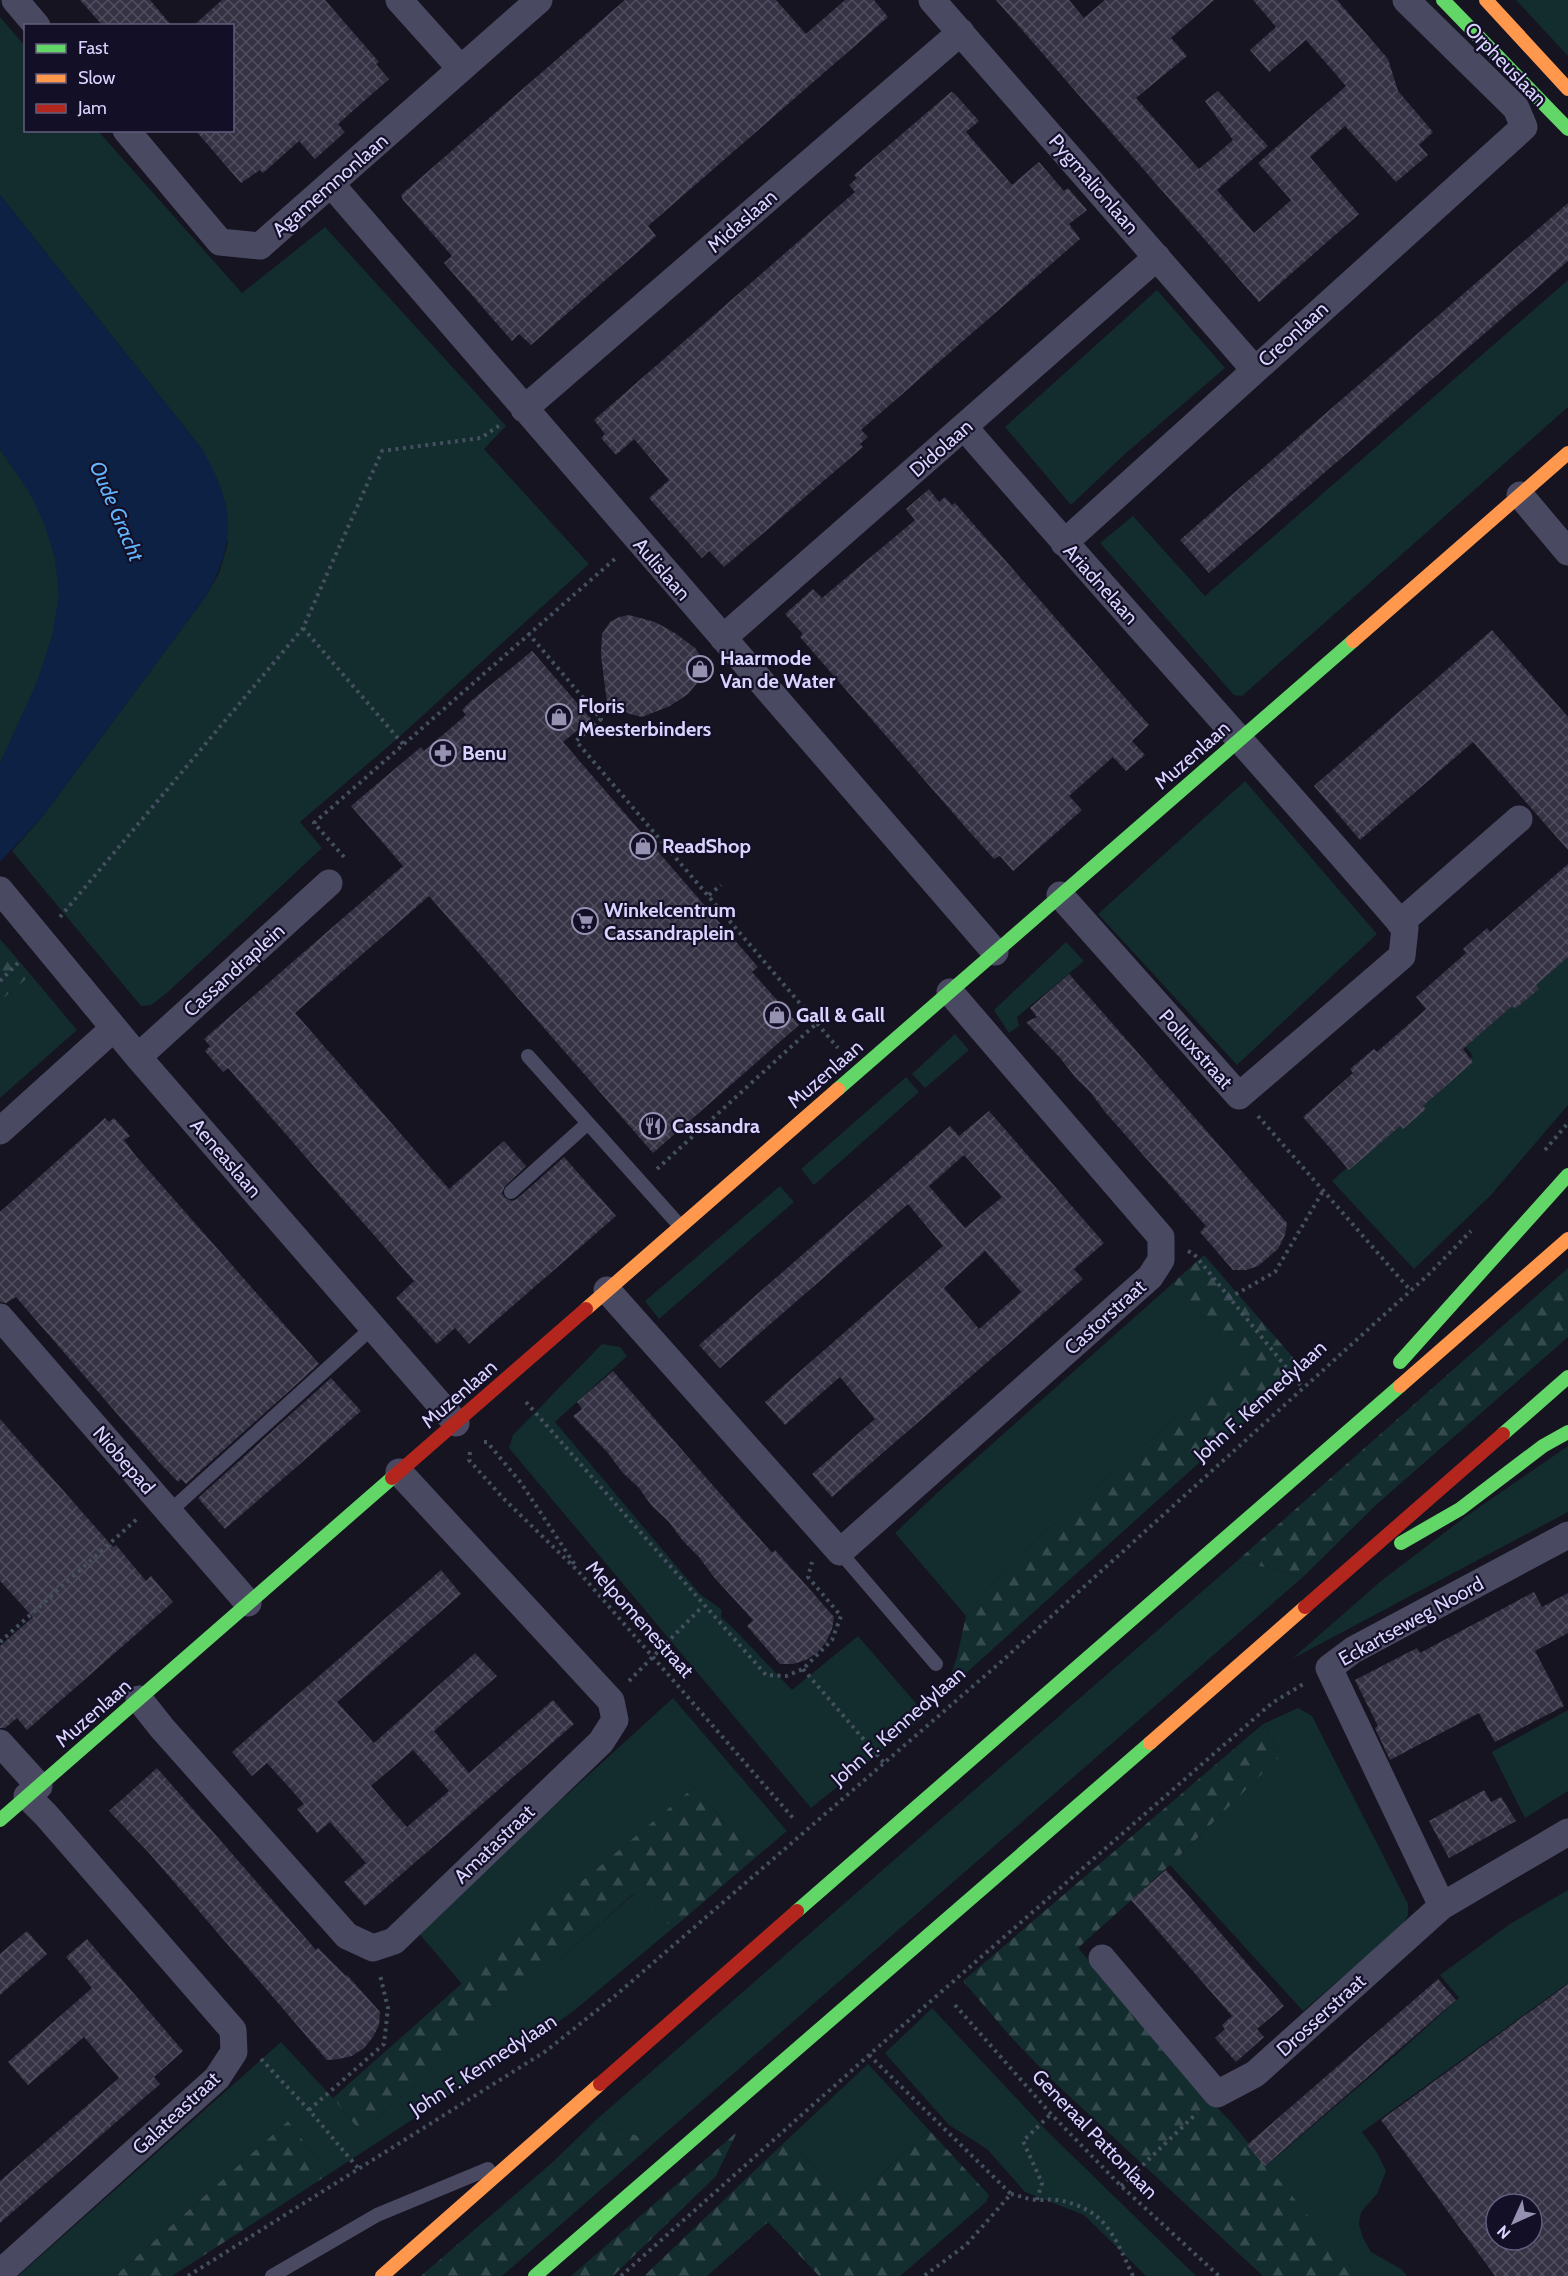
<svg xmlns="http://www.w3.org/2000/svg" width="1568" height="2276" viewBox="0 0 1568 2276" font-family="Cabin,sans-serif">
  <style>
    .green { fill: #132c2d }
    .forest { fill: url(#forest-firs) }
    .water { fill: #0d2144 }
    .building { fill: url(#building-cross-hatch); fill-rule: evenodd }
    .lines { fill: none; stroke-linecap: round; stroke-linejoin: round }
    .path { stroke: #44505f; stroke-width: 4; stroke-dasharray: 3 4.5; stroke-linecap: butt }
    .lane { stroke: #4a4962; stroke-width: 14 }
    .street { stroke: #4a4962; stroke-width: 27 }
    .fast { stroke: #63d668; stroke-width: 14 }
    .slow { stroke: #ff974d; stroke-width: 14 }
    .jam { stroke: #b3261e; stroke-width: 14 }
    .labels { text-anchor: middle; dominant-baseline: central; stroke-width: 4.5; stroke-linejoin: round; paint-order: stroke }
    .street-label { font-size: 20px; fill: #d9d4ff; stroke: #130f26 }
    .poi-label { font-size: 20px; font-weight: bold; fill: #d9d4ff; stroke: #130f26; text-anchor: start }
    .water-label { font-size: 21px; font-style: italic; fill: #62b6ff; stroke: #130f26 }
  </style>
  <defs>
    <pattern id="forest-firs" width="22" height="20" patternUnits="userSpaceOnUse" patternTransform="scale(1.5)"><rect width="22" height="20" fill="#132c2d"/><path d="M5 1l3.5 6h-7zM16 11l3.5 6h-7z" fill="#354a4c"/></pattern>
    <pattern id="building-cross-hatch" width="8" height="8" patternUnits="userSpaceOnUse" patternTransform="scale(1.5)"><rect width="8" height="8" fill="#343243"/><path d="M0 0l8 8M0 8l8-8" fill="none" stroke="#514f5f"/></pattern>
  </defs>
  <rect width="100%" height="100%" fill="#161421"/>
  <path class="green" d="M1516 0H1568V56Z
    M0 17 25 46 26 130 98 131 242 293 325 227 506 426 484 449 589 564 398 738 300 822 322 848 168 992 151 1005 141 1006 12 851 43 816 206 596 219 573 228 543 202 449 0 195Z
    M1568 280V407L1242 696 1234 695 1100 543 1133 516 1205 596Z
    M1157 290 1225 368 1126 453 1071 505 1005 427Z
    M0 449C10 464 22 479 31 495 47 523 60 562 59 595 56 651 24 713 0 763Z
    M1245 781 1377 934 1237 1065 1098 914Z
    M1066 942 1084 961 1017 1017 1019 1026 1009 1033 994 1010Z
    M1568 952V1105L1491 1195 1414 1269 1332 1181 1473 1056 1464 1045Z
    M31 975 77 1030 0 1098V1001Z
    M955 1034 969 1050 925 1088 912 1074Z
    M906 1077 919 1092 814 1185 801 1169Z
    M780 1186 794 1202 659 1319 645 1301Z
    M1173 1283 1241 1358 1187 1408 1020 1554 997 1578 966 1616 895 1533 937 1493Z
    M602 1344 620 1347 627 1356 555 1422 700 1594 722 1610 721 1617 734 1629 792 1690 858 1636 926 1715 811 1808 509 1448 513 1435Z
    M1568 1446V1512L1292 1659 1381 1581 1465 1517Z
    M1237 1561 1304 1576 654 2143 597 2119Z
    M673 1698 787 1831 756 1857 694 1787 462 1984 417 1931Z
    M1298 1708 1312 1716 1408 1904V1915L1403 1925 1303 2011 1170 1865 1281 1755 1263 1724Z
    M1568 1710V1791L1525 1818 1492 1752Z
    M1568 1890V1983L1362 2132 1376 2151 1386 2171 1377 2194 1361 2212 1359 2224 1363 2238 1371 2252 1401 2269 1407 2276H1358L1266 2166 1399 2052 1459 1998 1440 1975 1510 1924Z
    M636 1892 673 1928 576 2009 528 2044 329 2174 288 2121 115 2276H18L281 2042 333 2098 361 2132C452 2051 545 1973 636 1892Z
    M932 2008 1048 2132 1196 2276H1146L1084 2215 1025 2192 987 2149 949 2125 885 2053Z
    M868 2064 929 2130 848 2205 789 2138Z"/>
  <path class="forest" d="M0 939 31 975 0 1001Z
    M1204 1255 1303 1369 945 1692 957 1657 966 1616 997 1578 1020 1554 1187 1408 1240 1358 1173 1283Z
    M1568 1268V1337L1378 1503 1304 1576 1237 1561Z
    M1263 1724 1281 1755 1170 1865 1078 1948 1195 2085 1231 2122 1358 2276H1263L1053 2081 1010 2036 963 1981Z
    M694 1787 756 1857 673 1928 635 1892C545 1974 452 2051 361 2132L333 2098 486 1962Z
    M597 2119 654 2143 502 2276H421L554 2161Z
    M288 2121 329 2174 172 2276H115Z
    M929 2130 989 2195 986 2202 900 2276H819L768 2222 707 2276H644L789 2138 848 2205Z
    M737 2132 716 2176 613 2276H571Z"/>
  <path class="water" d="M0 195 202 449C234 505 238 538 206 596L43 816 0 862V763L36 684 52 636 59 595 55 559 45 526 31 495 0 449Z"/>
  <path class="building" d="M80 0H150L172 26H103Z
    M222 0H325L379 62 376 64 389 79 338 124 345 132 315 159 299 141 263 173 260 170 241 183 195 130H232V26H193Z
    M625 0H776L806 34 845 0H874L888 17 648 226 656 236 531 345 519 334 512 341 444 263 452 256 403 200 401 195Z
    M996 0H1069L1084 18 1105 0H1214L1171 38 1187 56 1136 98 1199 169 1233 140 1205 101 1218 91 1268 146 1217 190 1254 233 1291 200 1258 163 1346 86 1306 40 1269 72 1250 50 1276 27 1253 0H1337L1388 59 1398 91 1433 132 1419 145 1428 155 1396 182 1345 126 1310 157 1359 214 1259 302Z
    M951 92 954 93 979 121 966 132 1012 185 1039 162 1064 191 1068 188 1087 210 1069 224 1080 239 861 430 868 437 860 444 863 447 724 567 709 551 702 558 649 498 669 480 634 439 616 455 601 438 605 434 594 420 855 192 849 185 857 178 854 175Z
    M1568 203V261L1209 573 1180 540Z
    M929 489 939 502 945 497 952 505 955 503 1149 725 1132 741 1145 755 1126 771 1113 757 1069 796 1082 810 1013 871 1000 856 994 859 967 829 800 637 803 634 785 614 813 589 822 598 915 520 906 509Z
    M629 615 655 622 675 633 695 648 705 663 697 683 688 694 670 706 642 717 630 714 607 703 601 655 602 634 610 622 619 617Z
    M1492 630 1568 717V850L1473 742 1360 840 1314 786Z
    M532 651 591 719 563 742 758 967 752 972 799 1025 653 1153 429 896 295 1013 449 1189 504 1141 526 1166 505 1186 502 1193 505 1198 512 1201 517 1199 564 1157 616 1216 469 1344 455 1328 437 1344 396 1298 414 1281 228 1068 223 1072 205 1051 210 1046 204 1039 403 866 351 806 421 747 424 751 466 715 462 710 471 701Z
    M1568 864V957L1536 985 1539 989 1515 1009 1512 1006 1463 1049 1473 1062 1423 1106 1426 1109 1403 1129 1400 1126 1349 1170 1303 1117 1353 1073 1350 1069 1374 1049 1377 1052 1426 1009 1416 997 1466 953 1463 949 1487 928 1490 932Z
    M1069 974 1287 1223 1285 1235 1278 1249 1258 1266 1246 1270H1233L1200 1232 1206 1226 1105 1112 1091 1093 1075 1077 1061 1059 1026 1022 1037 1017 1030 1008Z
    M989 1111 1104 1243 1074 1269 1083 1279 832 1497 812 1474 875 1419 840 1377 785 1425 765 1402 943 1246 908 1204 720 1368 699 1345 950 1126 959 1136ZM964 1155 1002 1197 965 1228 929 1186ZM985 1251 1021 1292 979 1329 944 1288Z
    M105 1118 109 1122 114 1118 130 1136 124 1140 135 1155 319 1364 186 1484 181 1479 178 1482 158 1461 16 1297 6 1303 0 1302V1212Z
    M613 1371 772 1553 775 1550 834 1617 832 1629 826 1642 817 1653 806 1660 793 1664H780L747 1626 753 1620 713 1576 699 1557 683 1541 669 1522 652 1506 639 1488 622 1472 608 1453 573 1416 582 1409 577 1402Z
    M331 1378 361 1411 225 1529 198 1498Z
    M0 1419 113 1547 116 1545 146 1581 151 1576 173 1602 27 1730 17 1718 5 1728H0V1646L33 1617 0 1581Z
    M441 1570 461 1594 337 1702 374 1743 475 1653 497 1676 434 1731 469 1773 553 1700 574 1724 365 1906 344 1882 366 1863 330 1822 317 1833 297 1809 304 1804 267 1763 252 1776 232 1752ZM413 1750 449 1791 407 1827 371 1786Z
    M1534 1592 1542 1607 1568 1593V1633L1535 1651 1564 1706 1495 1742 1479 1713 1390 1760 1375 1728 1378 1726 1355 1680 1417 1648 1420 1653Z
    M157 1768 316 1950 318 1948 346 1976 347 1975 380 2012 379 2025 373 2037 364 2048 352 2056 339 2059 327 2060 149 1853 109 1811Z
    M1484 1790 1491 1802 1501 1797 1516 1821 1449 1858 1429 1821Z
    M1166 1870 1284 2006 1257 2029 1264 2037 1236 2062 1215 2038 1225 2029 1222 2025 1232 2016 1131 1900Z
    M27 1931 47 1954 0 1995V1954Z
    M87 1939 183 2051 154 2077 160 2084 0 2223V2181L119 2078 84 2037 28 2085 8 2062 92 1988 66 1957Z
    M1438 1979 1456 2000 1265 2166 1247 2145Z
    M1568 1984V2276H1495L1381 2120ZM1496 2204H1532V2240H1496Z"/>
  <g class="lines">
    <path class="path" d="M303 628 403 744
      M528 633 601 719 576 741 838 1048
      M344 857 314 823 617 557
      M709 895 721 885
      M60 917 303 628 382 451 481 438 500 425
      M0 981 21 960
      M1258 1116 1411 1291
      M1545 1150 1568 1123
      M657 1169 816 1024
      M1188 1251 1194 1254 1303 1388
      M1229 1298 1275 1272 1323 1191
      M526 1402 766 1675 786 1676 803 1669 832 1640 841 1616 808 1577 812 1562
      M484 1442H487L521 1483 575 1565
      M470 1452 469 1460 503 1498 578 1571 793 1818
      M0 1642 138 1518
      M803 1669 885 1764
      M629 1681 703 1606
      M955 2005 1051 2114 1121 2186 1219 2276
      M869 2055 1011 2194 966 2245 924 2276
      M261 2059 309 2110 358 2168
      M309 2110 384 2044 388 2008 380 1975
      M1121 2186 1197 2113
      M1011 2194C1020 2196 1030 2200 1039 2200 1046 2200 1052 2199 1058 2200 1106 2209 1114 2236 1133 2276
      M1037 2200 1042 2183 1023 2141 1051 2114
      M188 2276 546 2051 616 1995 1002 1661 1427 1276 1471 1231
      M621 2276 869 2055 1272 1703 1305 1683"/>
    <path class="lane" d="M528 1056 680 1226
      M511 1192 588 1123
      M169 1512 373 1327
      M840 1552 936 1664
      M272 2276 377 2215 488 2169"/>
    <path class="street" d="M15 0 37 26
      M399 0 461 69
      M932 0 1254 369
      M126 130 220 242 260 246 539 0
      M331 184 995 952
      M524 409 961 32
      M965 428C1110 596 1260 760 1405 928L1402 956 1239 1096 1060 895
      M1520 495 1568 552
      M1064 543 1524 127 1516 108 1406 0
      M723 638 1157 257
      M0 890 138 1057 456 1423
      M1400 923 1519 819
      M138 1057 329 883
      M0 1131 114 1028
      M607 1290 840 1552 1150 1277 1161 1260V1237L950 992
      M0 1317 248 1603
      M139 1699 162 1728 347 1936 373 1948 394 1941 601 1742 615 1720 611 1701 399 1472
      M0 1743 39 1786
      M1442 1906 1329 1668 1353 1650 1568 1535
      M1102 1958 1217 2094 1255 2074 1442 1906 1568 1832
      M0 2273 217 2078 234 2052 233 2030 46 1815 27 1796"/>
    <path class="fast" d="M1443 0 1568 129
      M838 1089 1353 641
      M1400 1362 1568 1175
      M1503 1434 1568 1377
      M1401 1543 1460 1509 1543 1446 1568 1432
      M0 1820 392 1478
      M797 1911 1400 1386
      M535 2276 1150 1743"/>
    <path class="slow" d="M1486 0 1568 89
      M1353 641 1568 453
      M586 1309 838 1089
      M1400 1386 1568 1239
      M1150 1743 1305 1607
      M382 2276 600 2084"/>
    <path class="jam" d="M392 1478 586 1309
      M1305 1607 1503 1434
      M600 2084 797 1911"/>
  </g>
  <defs>
    <symbol id="shop-ring" viewBox="-11 -11 22 22"><circle r="9.5" fill="#130f26" stroke="#9591b1" stroke-width="1.5"/><path d="M-5-2.5h2.3a2.7 3.5 0 0 1 5.4 0H5L5.5 6h-11ZM-1.5-2.5h3a1.5 2.3 0 0 0-3 0Z" fill="#9591b1"/></symbol>
    <symbol id="pharmacy-ring" viewBox="-11 -11 22 22"><circle r="9.5" fill="#130f26" stroke="#9591b1" stroke-width="1.5"/><path d="M-2-6h4v4h4v4h-4v4h-4v-4h-4v-4h4Z" fill="#9591b1"/></symbol>
    <symbol id="supermarket-ring" viewBox="-11 -11 22 22"><circle r="9.5" fill="#130f26" stroke="#9591b1" stroke-width="1.5"/><path d="M-6-5.5h2.5l.6 2H6L4.5 2H-2.5L-4.4-4H-6ZM-1.5 3.2a1.3 1.3 0 1 0 .1 0ZM3 3.2a1.3 1.3 0 1 0 .1 0Z" fill="#9591b1"/></symbol>
    <symbol id="restaurant-ring" viewBox="-11 -11 22 22"><circle r="9.5" fill="#130f26" stroke="#9591b1" stroke-width="1.5"/><path d="M-5-6h1v4h1v-4h1v4h1v-4h1v5L-1.5 .5V6h-2V.5L-5-1ZM5-6V6H3V1.5H1.5Q1.5-4 5-6Z" fill="#9591b1"/></symbol>
  </defs>
  <g fill-rule="evenodd">
    <use href="#shop-ring" x="685" y="654" width="30" height="30"/>
    <use href="#shop-ring" x="544" y="702" width="30" height="30"/>
    <use href="#pharmacy-ring" x="428" y="738" width="30" height="30"/>
    <use href="#shop-ring" x="628" y="831" width="30" height="30"/>
    <use href="#supermarket-ring" x="570" y="906" width="30" height="30"/>
    <use href="#shop-ring" x="762" y="1000" width="30" height="30"/>
    <use href="#restaurant-ring" x="638" y="1111" width="30" height="30"/>
  </g>
  <g class="labels">
    <g class="street-label">
      <text transform="translate(1506 64) rotate(46)">Orpheuslaan</text>
      <text transform="translate(1094 184) rotate(49)">Pygmalionlaan</text>
      <text transform="translate(330 185) rotate(-41)">Agamemnonlaan</text>
      <text transform="translate(742 221) rotate(-41)">Midaslaan</text>
      <text transform="translate(1293 334) rotate(-42)">Creonlaan</text>
      <text transform="translate(941 448) rotate(-41)">Didolaan</text>
      <text transform="translate(662 569) rotate(49)">Aulislaan</text>
      <text transform="translate(1101 584) rotate(48)">Ariadnelaan</text>
      <text transform="translate(1192 755) rotate(-41)">Muzenlaan</text>
      <text transform="translate(234 970) rotate(-42)">Cassandraplein</text>
      <text transform="translate(1196 1049) rotate(48)">Polluxstraat</text>
      <text transform="translate(825 1074) rotate(-41)">Muzenlaan</text>
      <text transform="translate(226 1158) rotate(49)">Aeneaslaan</text>
      <text transform="translate(1105 1317) rotate(-42)">Castorstraat</text>
      <text transform="translate(459 1394) rotate(-41)">Muzenlaan</text>
      <text transform="translate(1260 1401) rotate(-42)">John F. Kennedylaan</text>
      <text transform="translate(124 1460) rotate(49)">Niobepad</text>
      <text transform="translate(640 1619) rotate(48)">Melpomenestraat</text>
      <text transform="translate(1411 1621) rotate(-29)">Eckartseweg Noord</text>
      <text transform="translate(93 1713) rotate(-41)">Muzenlaan</text>
      <text transform="translate(898 1726) rotate(-41)">John F. Kennedylaan</text>
      <text transform="translate(494 1844) rotate(-44)">Amatastraat</text>
      <text transform="translate(1321 2015) rotate(-42)">Drosserstraat</text>
      <text transform="translate(483 2065) rotate(-33)">John F. Kennedylaan</text>
      <text transform="translate(176 2113) rotate(-43)">Galateastraat</text>
      <text transform="translate(1095 2134) rotate(46)">Generaal Pattonlaan</text>
    </g>
    <g class="poi-label">
      <text x="720" y="658">Haarmode<tspan x="720" dy="23">Van de Water</tspan></text>
      <text x="578" y="706">Floris<tspan x="578" dy="23">Meesterbinders</tspan></text>
      <text x="462" y="753">Benu</text>
      <text x="662" y="846">ReadShop</text>
      <text x="604" y="910">Winkelcentrum<tspan x="604" dy="23">Cassandraplein</tspan></text>
      <text x="796" y="1015">Gall &amp; Gall</text>
      <text x="672" y="1126">Cassandra</text>
    </g>
    <g class="water-label">
      <text transform="translate(117 511) rotate(67)">Oude Gracht</text>
    </g>
  </g>
  <rect x="24" y="24" width="210" height="108" fill="#130f26" stroke="#625e7d" stroke-width="1.5"/>
  <rect x="36" y="44" width="30" height="9" fill="#63d668" stroke="#625e7d" stroke-width="1.5"/>
  <text x="78" y="54" font-size="18" fill="#d9d4ff">Fast</text>
  <rect x="36" y="74" width="30" height="9" fill="#ff974d" stroke="#625e7d" stroke-width="1.5"/>
  <text x="78" y="84" font-size="18" fill="#d9d4ff">Slow</text>
  <rect x="36" y="104" width="30" height="9" fill="#b3261e" stroke="#625e7d" stroke-width="1.5"/>
  <text x="78" y="114" font-size="18" fill="#d9d4ff">Jam</text>
  <g transform="translate(1514 2222) rotate(225)"><circle r="28" fill="#130f26" stroke="#625e7d" stroke-width="1.5"/>
  <path d="M0-4.5L10 22L0 15L-10 22Z" fill="#9591b1"/>
  <text y="-9" font-size="16" font-weight="bold" text-anchor="middle" fill="#d9d4ff">N</text>
  </g>
</svg>
